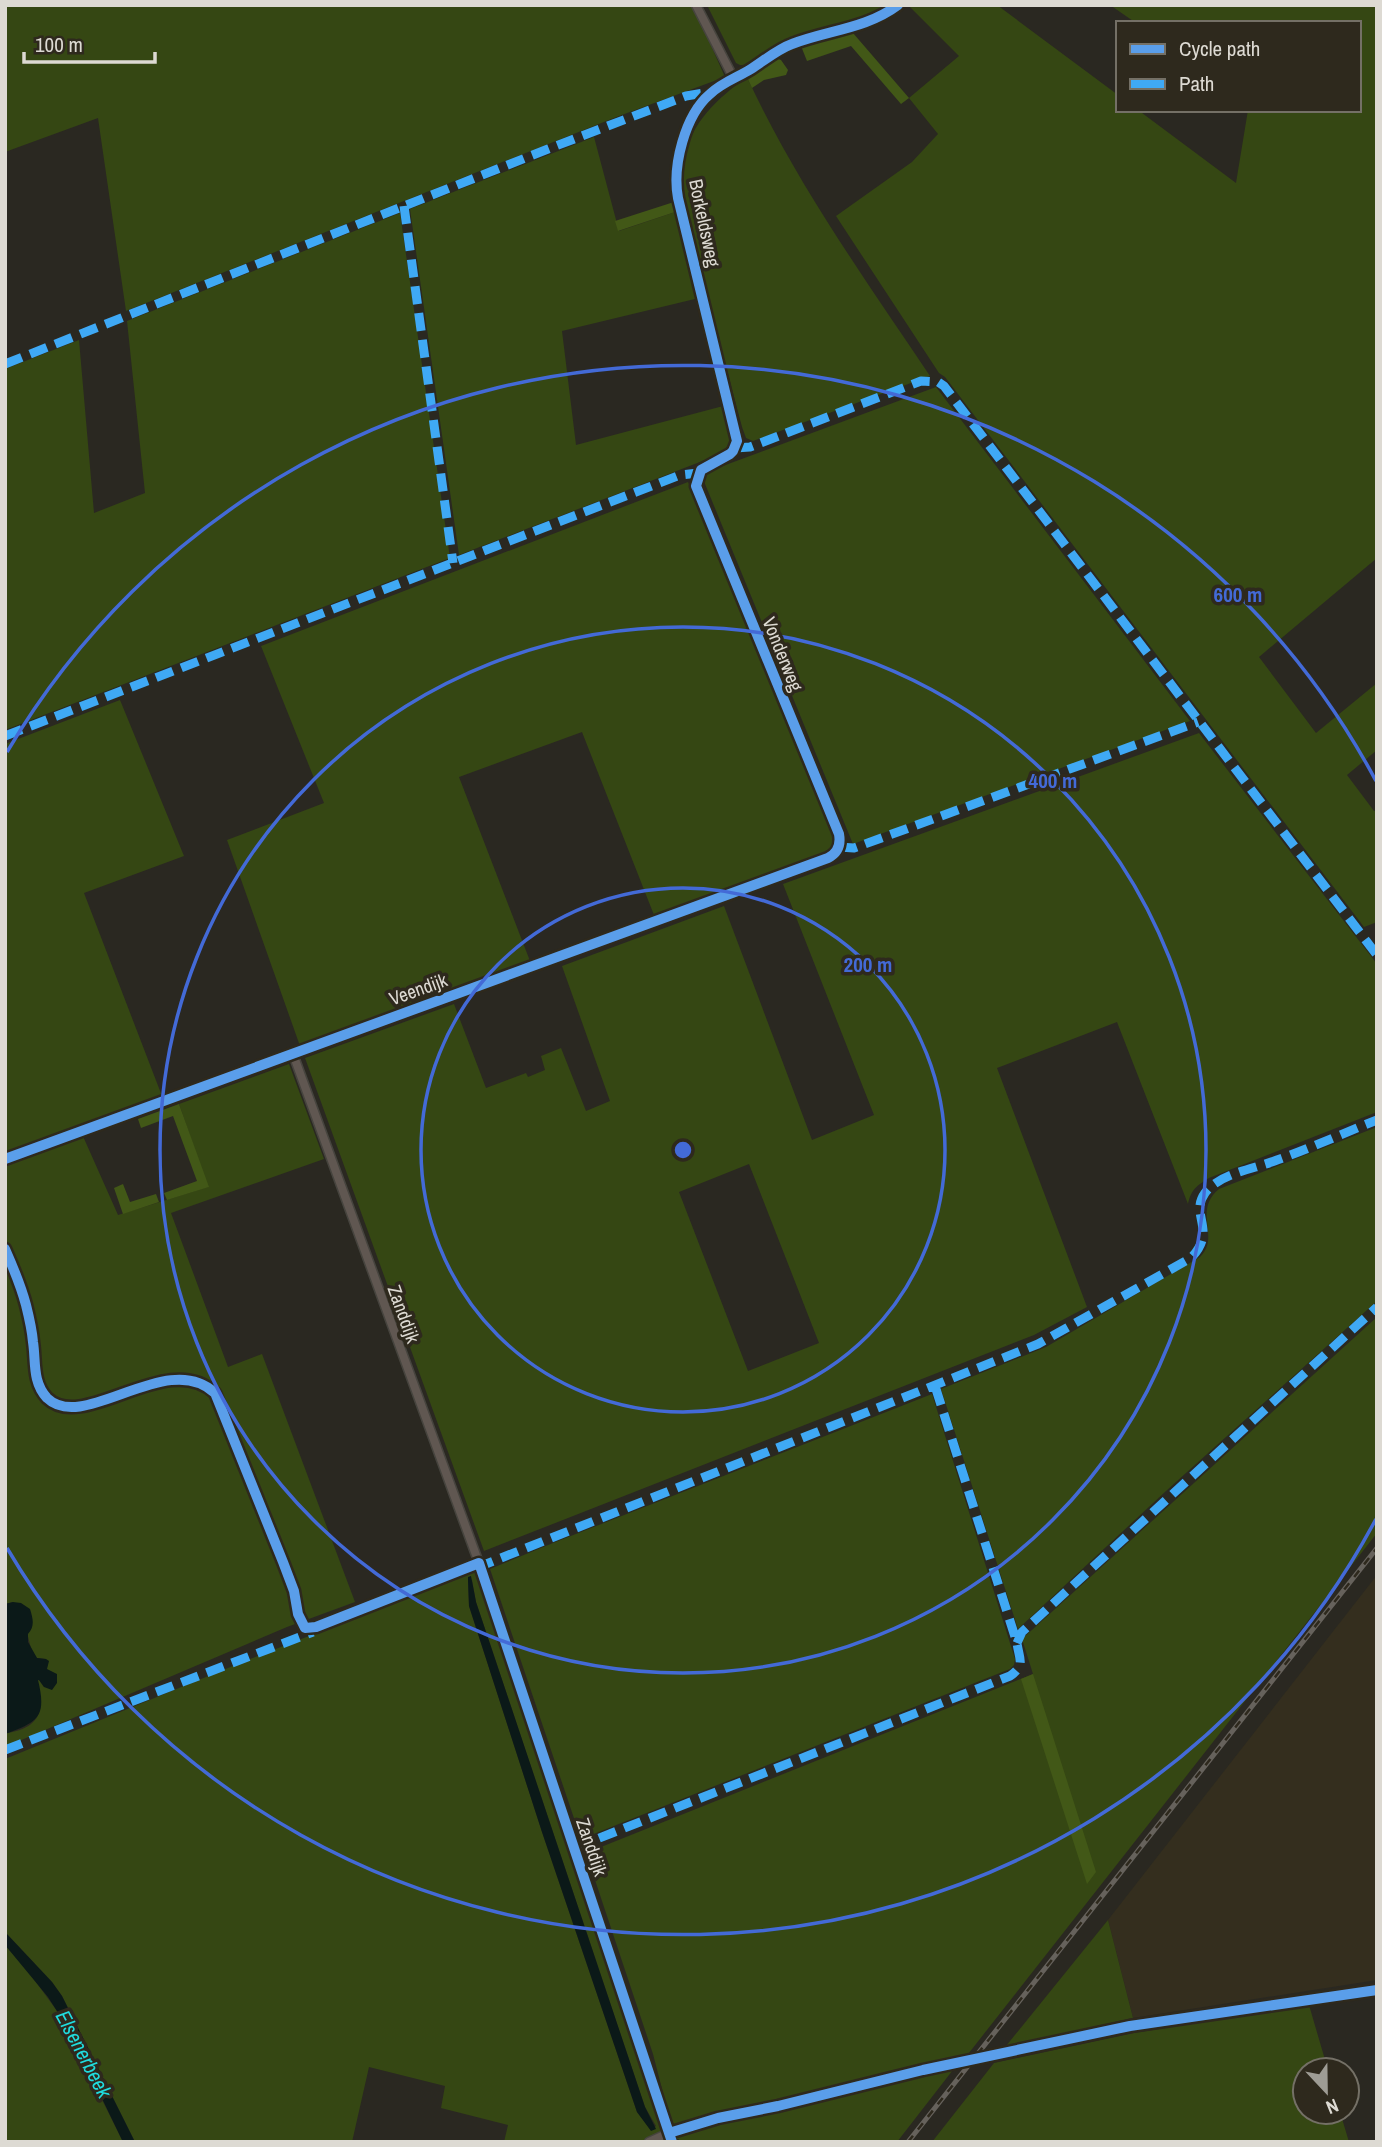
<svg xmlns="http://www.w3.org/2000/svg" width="1382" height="2147" viewBox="0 0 1382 2147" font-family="'Archivo Narrow',sans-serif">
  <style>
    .built { fill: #342e1e }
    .green { fill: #354713; fill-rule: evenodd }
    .forest { fill: #425817 }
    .water { fill: #0b1918 }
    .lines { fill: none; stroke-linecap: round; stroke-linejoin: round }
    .minor-casing { stroke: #46443e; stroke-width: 11 }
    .minor { stroke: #605751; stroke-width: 8 }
    .rail-casing { stroke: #66625c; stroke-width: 5 }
    .rail { stroke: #2e291d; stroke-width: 2.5; stroke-dasharray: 8; stroke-linecap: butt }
    .quiet { stroke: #3fa9f5; stroke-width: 9; stroke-dasharray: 18 9; stroke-linecap: butt }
    .cycleway-casing { stroke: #2e291d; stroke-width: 15 }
    .cycleway { stroke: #5a9eea; stroke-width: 10 }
    .ring { fill: none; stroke: #436ad7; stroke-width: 3.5 }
    .labels { text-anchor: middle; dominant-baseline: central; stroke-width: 7; stroke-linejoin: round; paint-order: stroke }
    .street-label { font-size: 19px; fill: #dddad3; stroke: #2e291d }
    .water-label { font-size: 21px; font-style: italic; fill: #20dcdf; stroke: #2e291d }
    .centre { fill: #436ad7; stroke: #2e291d; stroke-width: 3.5 }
    .ring-label { font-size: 21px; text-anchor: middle; font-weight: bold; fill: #436ad7; stroke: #2e291d; stroke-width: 7; stroke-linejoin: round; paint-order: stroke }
  </style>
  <rect width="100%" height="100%" fill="#2a2821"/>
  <path class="built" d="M1377 1575V1980L1133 2018 1108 1920Z"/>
  <path class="green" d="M5 5H693L725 77 619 116 126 311 98 118 5 152Z
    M707 5H893L867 21 783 44 747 65H740L736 63Z
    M908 5H997L1118 95V110H1138L1236 183 1248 110H1359V23H1136L1110 5H1377V558L1259 657 1316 733 1377 683V750L1347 775 1374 811 1377 810V922L1364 927 945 377 939 373 836 216 912 162 938 134 909 98 959 56Z
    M747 77C796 183 865 279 930 376L753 441 746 438 742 427C729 379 717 330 704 282 695 248 678 195 684 160 690 123 718 98 747 77Z
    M594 137 619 231 678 211 699 298 562 331 576 445 727 405 732 445 729 449 718 455 459 555 410 209Z
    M400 213 450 558 5 730V369L79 340 94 513 145 493 127 321Z
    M936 387 1190 721 853 844 703 479 705 473 712 470Z
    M688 482 836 840 833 848 827 853 654 915 582 732 459 777 530 961 300 1046 227 840 324 803 261 646Z
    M120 700 184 856 84 893 162 1096 5 1154V744Z
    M1199 733 1377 964V1112L1209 1178C1196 1186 1191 1190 1188 1204L1117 1022 997 1068 1087 1307 1034 1335 484 1551 305 1058 454 1004 486 1088 526 1073 528 1077 545 1070 541 1056 561 1048 586 1111 610 1101 562 966 724 906 812 1140 874 1115 783 884ZM749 1164 819 1343 748 1371 679 1192Z
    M289 1064 324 1159 171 1213 228 1367 262 1354 355 1602 287 1627 5 1747 7 1733C40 1728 46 1710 37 1681L39 1680 44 1687 47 1670 46 1659 37 1658C29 1648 30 1641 26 1630 22 1621 17 1612 13 1602L5 1604V1162L82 1134 118 1215 208 1187 179 1104Z
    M1377 1127V1301L1166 1491 1018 1629 941 1389 1046 1347 1200 1257C1221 1237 1192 1211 1219 1189Z
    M1377 1317V1533L965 2058 811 2091 672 2128 653 2054 586 1853 1033 1674 1022 1639Z
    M932 1394 1015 1659 1014 1665 1010 1669 581 1839 490 1569 553 1543Z
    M475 1571 571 1858 587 1897 659 2112 663 2130 642 2142H504L508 2125 441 2108 445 2086 369 2067 352 2142H135L62 1996 52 1982 5 1932V1759L250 1659ZM468 1579 472 1580 476 1602 645 2107 656 2126 651 2130 637 2112 542 1832 469 1606Z
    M1108 1920 1133 2018 1006 2046Z
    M5 1945 25 1967 60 2015 123 2142H5Z
    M1309 2005 1328 2070H1305V2112H1340L1349 2142H932L994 2063 1134 2033Z
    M956 2066 897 2142H678L675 2134 715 2122 749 2117Z"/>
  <path class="forest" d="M853 33 909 98 901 104 851 46 807 61 801 46Z
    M776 58 781 60 788 70 786 75 764 80 752 88 747 77Z
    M677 201 678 211 618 231 615 221Z
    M179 1104 209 1187 167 1200 164 1193 197 1181 173 1116 141 1128 138 1119Z
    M123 1184 130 1202 156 1194 159 1202 123 1214 114 1188Z
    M1033 1674 1096 1872 1087 1884 1021 1679Z"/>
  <path class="water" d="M471 1576 476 1602 645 2107 656 2129 651 2131 637 2112 542 1832 469 1606 468 1579V1577Z
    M13 1602 21 1603 30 1609C33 1619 35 1626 28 1634V1642L37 1658 46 1659 49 1661 47 1669 57 1674V1683L52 1690 44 1687 39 1680H38C47 1717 38 1722 5 1734V1604Z
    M5 1932 52 1982 62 1996 135 2142H123L69 2030 48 1997 5 1945Z"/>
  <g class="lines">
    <defs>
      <path id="minor" d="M696 5 734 79
        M293 1054 480 1566 672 2142
        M5 1159 828 858C838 853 841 845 839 834L696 486 701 470 730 454 733 451 737 441 678 198C672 166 685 115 710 94 721 83 738 77 751 69 765 60 778 49 792 44 828 30 866 29 898 5
        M649 2142 669 2133"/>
    </defs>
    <use href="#minor" class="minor-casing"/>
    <use href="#minor" class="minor"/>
    <defs>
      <path id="rail" d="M908 2142 1377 1548"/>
    </defs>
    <use href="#rail" class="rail-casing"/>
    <use href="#rail" class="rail"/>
    <path class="quiet" d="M404 206 453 563
      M5 364 548 149 686 96 710 92
      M735 448 750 447 921 381 938 382 944 386 1377 955
      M5 736 680 475 698 473
      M839 847 854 848 1198 722
      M476 1568 1038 1344 1191 1258C1218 1230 1189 1215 1205 1193 1220 1173 1255 1169 1277 1160 1311 1148 1344 1133 1377 1120
      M1017 1643 1022 1632 1377 1307
      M5 1750 313 1632
      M574 1848 1010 1676C1026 1665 1019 1659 1017 1643L935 1386"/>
    <defs>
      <path id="cycleway" d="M5 1159 828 858C838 853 841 845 839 834L696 486 701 470 730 454 733 451 737 441 678 198C672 166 685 115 710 94 721 83 738 77 751 69 765 60 778 49 792 44 828 30 866 29 898 5
        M5 1249C13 1267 21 1286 26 1305 29 1317 32 1330 33 1342 36 1361 32 1382 47 1398 84 1434 167 1348 215 1393L283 1562 294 1591 298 1614 305 1628 316 1627 479 1563 672 2142
        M669 2133 718 2118 778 2106 923 2070 1130 2026 1377 1990"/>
    </defs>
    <use href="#cycleway" class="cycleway-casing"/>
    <use href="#cycleway" class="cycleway"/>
  </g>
  <g class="ring">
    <circle cx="683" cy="1150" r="262"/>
    <circle cx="683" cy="1150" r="523"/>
    <path d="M1376 1519A785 785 0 0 1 7 1548M7 752A785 785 0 0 1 1376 781"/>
  </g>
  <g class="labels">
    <g class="street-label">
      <text transform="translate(705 223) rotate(78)">Borkeldsweg</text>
      <text transform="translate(783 654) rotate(68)">Vonderweg</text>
      <text transform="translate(418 989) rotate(-20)">Veendijk</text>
      <text transform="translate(404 1314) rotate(70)">Zanddijk</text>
      <text transform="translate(592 1847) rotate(71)">Zanddijk</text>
    </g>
    <g class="water-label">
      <text transform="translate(84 2054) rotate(62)">Elsenerbeek</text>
    </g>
  </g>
  <circle cx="683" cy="1150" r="10" class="centre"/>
  <g class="ring-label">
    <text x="1238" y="602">600 m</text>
    <text x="1053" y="788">400 m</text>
    <text x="868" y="972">200 m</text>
  </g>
  <rect width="1382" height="2147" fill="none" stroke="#dddad3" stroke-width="14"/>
  <rect x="1116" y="21" width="245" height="91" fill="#2e291d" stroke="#747066" stroke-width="2"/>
  <rect x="1130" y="44" width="35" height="10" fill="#5a9eea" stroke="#747066" stroke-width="2"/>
  <text x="1179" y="56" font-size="21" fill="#dddad3">Cycle path</text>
  <rect x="1130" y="79" width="35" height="10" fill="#3fa9f5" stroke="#747066" stroke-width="2"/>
  <text x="1179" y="91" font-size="21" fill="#dddad3">Path</text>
  <g transform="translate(1326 2091) rotate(158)"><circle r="33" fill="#2e291d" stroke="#747066" stroke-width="2"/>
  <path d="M0-5L12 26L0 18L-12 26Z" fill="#9e9c95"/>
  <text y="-10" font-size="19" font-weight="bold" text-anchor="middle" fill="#dddad3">N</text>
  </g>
  <path d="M24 52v10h131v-10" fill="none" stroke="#dddad3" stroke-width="3.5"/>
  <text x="35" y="52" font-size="21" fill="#dddad3" stroke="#2e291d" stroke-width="5" paint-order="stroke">100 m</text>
</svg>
